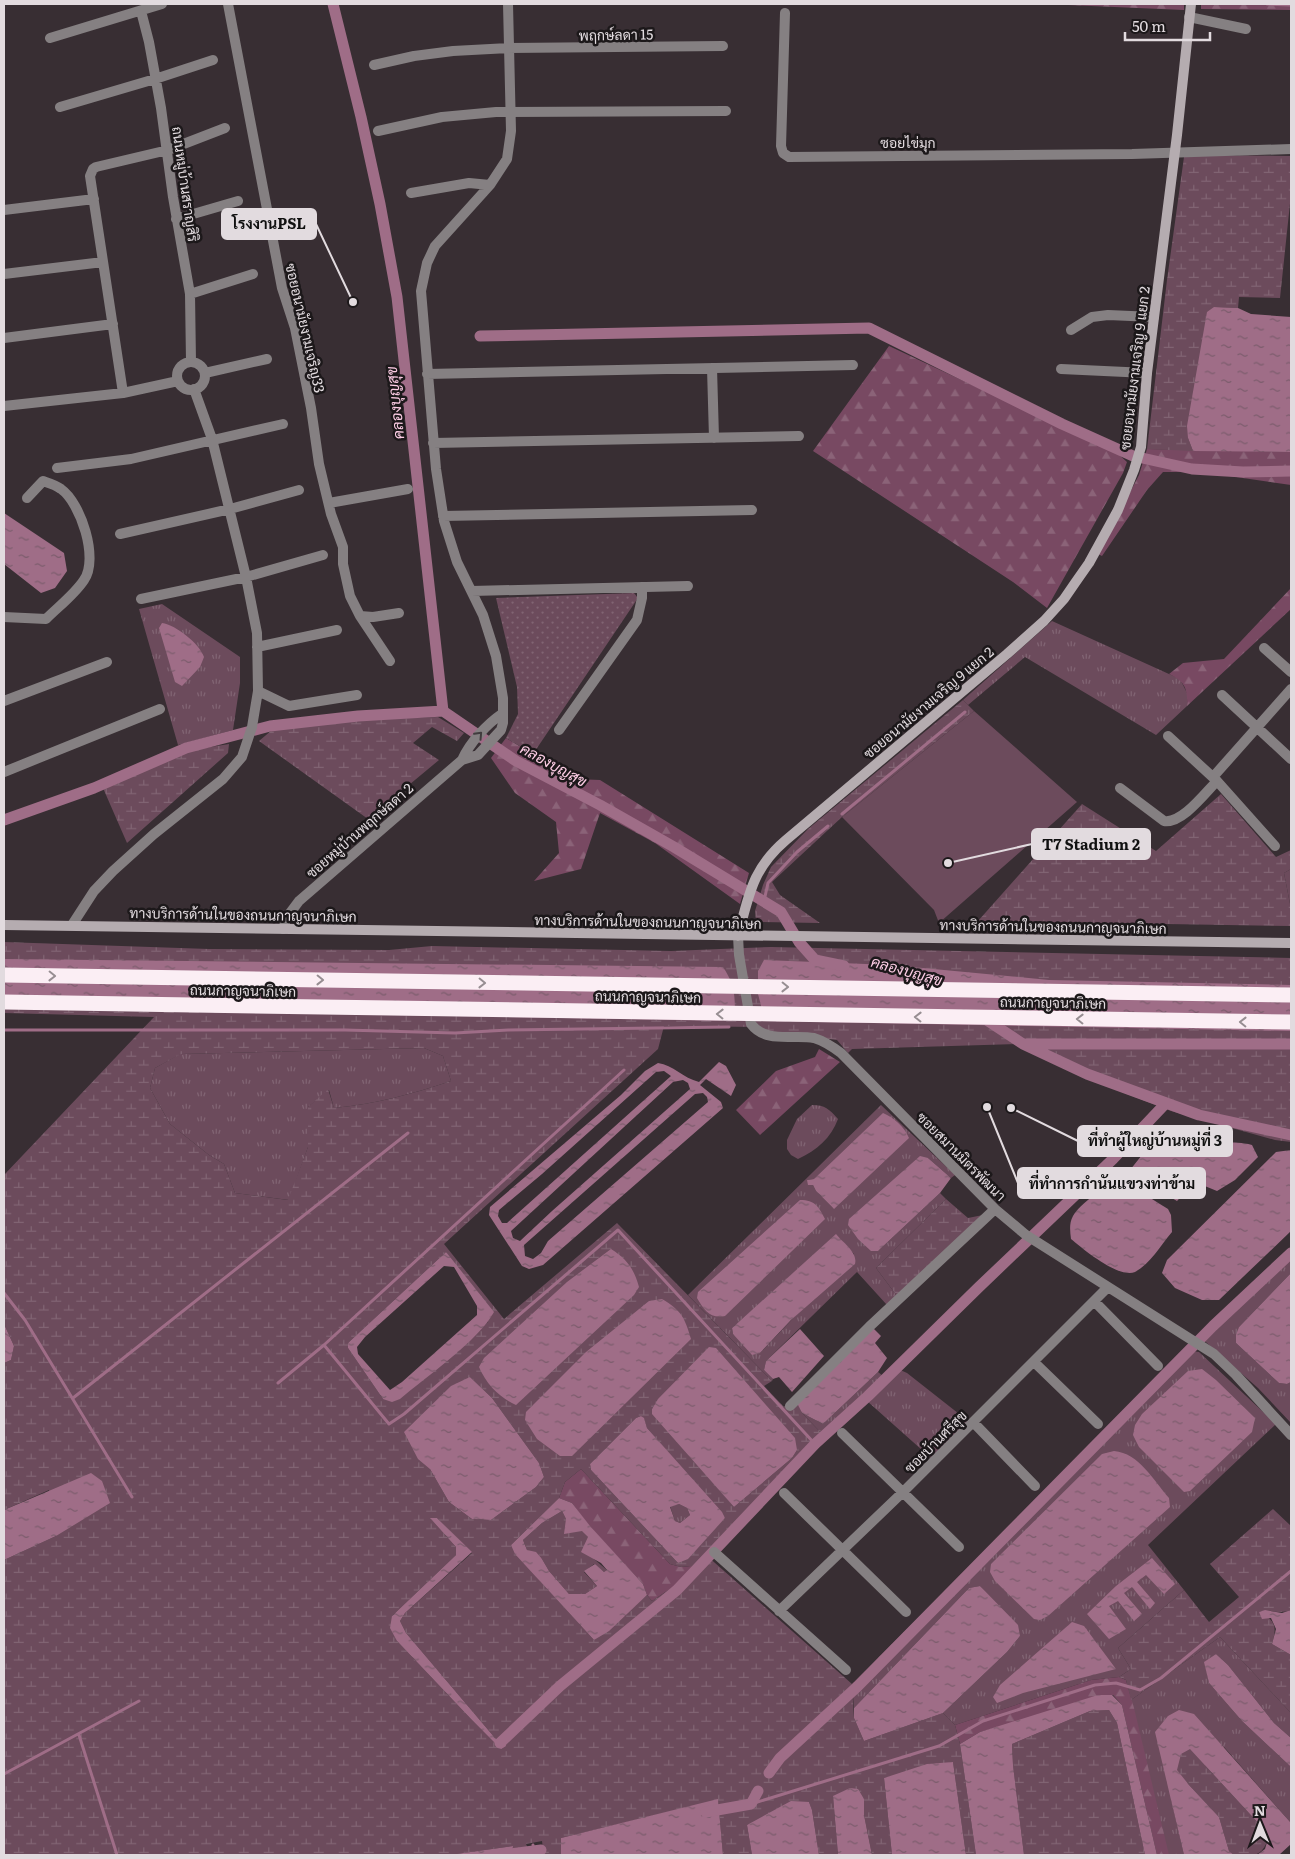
<svg xmlns="http://www.w3.org/2000/svg" width="1295" height="1859" viewBox="0 0 1295 1859" font-family="Literata,Sarabun,serif">
  <style>
    .grass { fill: url(#grass-tufts); fill-rule: evenodd }
    .forest { fill: url(#forest-firs) }
    .wetland { fill: url(#wetland-marsh); fill-rule: evenodd }
    .garden { fill: url(#garden-dots) }
    .pitch { fill: #6c4b5c }
    .water { fill: url(#water-ripples); fill-rule: evenodd }
    .lines { fill: none; stroke-linecap: round; stroke-linejoin: round }
    .stream { stroke: #9f6d87; stroke-width: 3 }
    .canal { stroke: #9f6d87; stroke-width: 11 }
    .street { stroke: #858082; stroke-width: 10 }
    .secondary { stroke: #b5acb0; stroke-width: 10 }
    .highway-bridge { stroke: #fbeef4; stroke-width: 15 }
    .oneway { stroke: #413c3e }
    .oneway2 { stroke: #978e92 }
    .labels { text-anchor: middle; dominant-baseline: central; stroke-width: 5; stroke-linejoin: round; paint-order: stroke }
    .street-label { font-size: 14px; fill: #e2dbdf; stroke: #1c181a }
    .water-label { font-size: 15px; font-style: italic; fill: #fdcde5; stroke: #1c181a }
    .leader { fill: none; stroke: #e2dbdf; stroke-width: 2 }
    .callout-dot { fill: #e2dbdf; stroke: #1c181a; stroke-width: 2 }
    .callout { fill: #e2dbdf; stroke: #e2dbdf; stroke-width: 2 }
    .callout-label { font-size: 15px; text-anchor: middle; font-weight: bold; fill: #111 }
  </style>
  <defs>
    <pattern id="grass-tufts" width="24" height="20" patternUnits="userSpaceOnUse" patternTransform="scale(1.25)"><rect width="24" height="20" fill="#6c4b5c"/><path d="M3 7l-1-3M5 7V3M7 7l1-3M15 17l-1-3M17 17v-4M19 17l1-3" fill="none" stroke="#816473"/></pattern>
    <pattern id="forest-firs" width="22" height="20" patternUnits="userSpaceOnUse" patternTransform="scale(1.25)"><rect width="22" height="20" fill="#784962"/><path d="M5 1l3.5 6h-7zM16 11l3.5 6h-7z" fill="#8b6378"/></pattern>
    <pattern id="wetland-marsh" width="20" height="14" patternUnits="userSpaceOnUse" patternTransform="scale(1.25)"><rect width="20" height="14" fill="#6c4b5c"/><path d="M1 5h8M5 5V1M11 12h8M15 12V8" fill="none" stroke="#816473"/></pattern>
    <pattern id="garden-dots" width="8" height="8" patternUnits="userSpaceOnUse" patternTransform="scale(1.25)"><rect width="8" height="8" fill="#6c4b5c"/><path d="M2 2h.1M6 6h.1" fill="none" stroke="#816473" stroke-width="1.8" stroke-linecap="round"/></pattern>
    <pattern id="water-ripples" width="26" height="14" patternUnits="userSpaceOnUse" patternTransform="scale(1.25)"><rect width="26" height="14" fill="#9f6d87"/><path d="M2 4q2-2 4 0t4 0M15 11q2-2 4 0t4 0" fill="none" stroke="#7b5c6c"/></pattern>
  </defs>
  <rect width="100%" height="100%" fill="#382e33"/>
  <path class="grass" d="M162 604 240 657V683L233 730 178 745 139 609Z
    M1052 621 1180 679 1188 695 1187 706 1156 735 1025 657 968 705 963 700Z
    M1291 869V909L1284 873Z
    M424 1048 443 1056 451 1081C412 1094 375 1104 334 1108L329 1090 308 1107V1147L289 1200 235 1193 224 1164 209 1155 170 1124 150 1088 155 1068 180 1054Z
    M812 1105C825 1105 829 1109 838 1119 831 1138 817 1150 798 1159L791 1155 787 1149V1140L797 1119Z
    M881 1105 955 1175 951 1178 928 1158 878 1251 940 1193 946 1199 876 1268 897 1296 887 1305 857 1272 766 1361 764 1370 773 1379 772 1381 688 1295ZM814 1179 834 1209 816 1191 813 1185 807 1180ZM836 1235 854 1254 760 1353 733 1334 732 1328Z
    M1291 1248V1273L1239 1327 1236 1343 1279 1383 1287 1384 1291 1382V1423L1258 1388 1199 1336Z
    M1185 1350 1199 1352 1276 1424 1148 1545 1184 1590 1118 1648 1131 1669 1119 1677 1091 1680 955 1725 943 1713 1007 1652 1020 1636 980 1586 969 1588 854 1708 852 1684Z
    M898 1369 907 1373 968 1421 931 1458 867 1401 827 1439 802 1413 823 1424 878 1372 888 1380Z
    M679 1504 687 1508 690 1515 680 1523 675 1521 670 1506Z
    M1220 1637 1291 1713V1738L1274 1723 1228 1665 1216 1654 1205 1662 1209 1683 1242 1721 1291 1767V1823L1224 1747 1171 1799 1184 1855H1168L1131 1700Z"/>
  <path class="forest" d="M1045 4H1184V10Z
    M1201 4H1291V10L1201 9Z
    M889 346 1117 453 1127 462 1123 473 1047 608 1013 582 813 451Z
    M1147 449 1291 452V485L1202 472H1163L1147 490 1102 556 1098 554 1139 475Z
    M1291 588V609L1187 706C1188 690 1185 681 1169 674L1183 663 1224 659Z
    M506 738 575 779 600 780 749 873 740 904 655 843 600 813 581 869 534 881 559 853 556 822 515 793 491 758Z
    M819 1049 840 1062 760 1135 736 1110 776 1071 815 1057Z
    M581 1469 670 1564 681 1567 691 1566V1575L652 1601 647 1595 643 1584 589 1526 572 1503 559 1498 565 1482Z
    M1119 1677 1126 1680 1134 1708 1169 1855H1157L1122 1705 1113 1695 980 1732 960 1744 955 1725 1091 1680Z"/>
  <path class="wetland" d="M1191 155 1291 156V194L1280 298 1239 297 1238 308 1214 307 1188 438 1193 451 1147 449 1167 280 1184 157Z
    M963 700 974 711 842 817 772 882 780 895 820 923 756 922 755 911 763 885 771 867 808 829Z
    M438 717 464 733 457 741 432 727 413 743 439 760 368 819 259 741 272 730 372 719Z
    M229 744 228 753 127 843 103 788 186 751Z
    M1221 794 1276 857 1291 850V869L1284 873 1291 909V926L978 921 1082 804 1156 851Z
    M4 942 209 949 389 950 432 946 671 951 771 947 1291 958V1142L1275 1140 1171 1111 1083 1077 1017 1044 852 1049 848 1053 837 1040 765 1031 761 1027 664 1026 658 1049 444 1244 504 1319 617 1223 772 1381 764 1386 784 1407 794 1396 802 1413 827 1439 706 1555 852 1684 854 1718 864 1741 943 1713 955 1725 960 1744 976 1855H966L953 1762 884 1778 892 1855H872L864 1815V1799L833 1796 838 1855H819L812 1810 809 1802 747 1825 752 1855H723L718 1800 561 1838V1855H544L542 1841 526 1844 531 1855H512L513 1846 449 1855H4V1560L56 1536 49 1490 4 1510V1363L11 1360 14 1346 4 1324V1175L154 1017 4 1013ZM424 1048 443 1056 451 1081C412 1094 375 1104 334 1108L328 1089 308 1107V1147L288 1200 235 1193 224 1164 209 1155 170 1124 150 1088 155 1068 181 1054ZM446 1252 488 1322 383 1399 348 1348V1343ZM709 1348 797 1450 792 1458 734 1507 652 1409 658 1400ZM470 1377 492 1398 539 1463 544 1477 536 1487 491 1520 472 1519 449 1502 430 1469ZM641 1416 644 1419 647 1428 725 1518 678 1563 591 1470 590 1464 636 1418ZM581 1469 670 1564 681 1567 691 1566V1575L652 1601 647 1595 594 1640 540 1581 511 1545 559 1498 565 1482ZM437 1518 472 1553 405 1613 400 1621 406 1633 495 1738 505 1742 501 1748 470 1718 397 1641 392 1616 456 1555V1547L431 1519Z
    M946 1199 968 1218 983 1215 897 1296 876 1268Z
    M1273 1509 1291 1526V1610C1278 1615 1270 1608 1259 1612 1276 1621 1277 1626 1272 1644L1291 1655V1713L1220 1637 1131 1700 1126 1680 1119 1677 1131 1669 1118 1648 1184 1590 1209 1622 1239 1597 1210 1564Z
    M562 1511 566 1519 582 1530 588 1537 594 1559 608 1571 604 1572 594 1564 584 1572 597 1586 585 1594H569L549 1571 542 1559 527 1550 523 1540 542 1523Z
    M1109 1710 1117 1723 1145 1855H1024L1013 1765 1012 1744 1090 1711Z
    M1190 1749 1260 1825 1268 1839C1261 1859 1252 1855 1234 1855L1229 1851 1219 1817 1189 1785 1177 1770 1181 1754Z"/>
  <path class="garden" d="M634 593 638 598 533 754 506 738 518 714 517 687 496 598Z"/>
  <path class="pitch" d="M974 711 1077 802 939 923 934 910 842 817Z"/>
  <path class="water" d="M1214 307 1238 308 1251 314 1291 317V452L1193 451 1188 438 1187 426 1207 312Z
    M4 513 64 553 67 571 55 588 41 593 4 564Z
    M162 623C176 625 200 644 204 657L200 667 182 686 175 682 159 628Z
    M4 959 723 967C735 985 735 995 735 1017L731 1021 4 1008Z
    M764 960 891 965 1049 980 1291 985V1031L765 1021 758 994V971Z
    M719 1062 726 1066 736 1085 731 1096 706 1079 700 1085 721 1102 723 1108 543 1265 529 1269 522 1266 489 1215 490 1207 621 1095 645 1071 658 1063C673 1065 683 1078 699 1082ZM664 1071 671 1076 507 1223H502L498 1216 499 1210 542 1174 656 1072ZM683 1080 688 1083 690 1089 552 1211 520 1241 513 1238 511 1231 673 1082ZM703 1093 707 1097 708 1102 548 1241 541 1253 533 1259 525 1256 524 1245 695 1094Z
    M883 1113C894 1118 904 1126 909 1138L834 1209 816 1191 813 1185H808L807 1180 814 1179Z
    M1176 1136C1192 1136 1208 1140 1224 1142 1234 1143 1242 1142 1252 1145L1258 1157 1235 1180 1217 1191 1195 1182 1177 1201 1137 1178 1130 1170 1142 1155 1155 1142Z
    M1291 1150V1231L1219 1300H1202L1175 1288 1162 1273 1167 1260 1276 1152Z
    M920 1156 928 1158 951 1178 940 1193 878 1251H871L858 1239 848 1225 849 1219Z
    M1116 1181H1123L1168 1209 1171 1215 1172 1232C1161 1245 1150 1264 1135 1272 1119 1279 1083 1249 1071 1239 1070 1231 1069 1223 1073 1216 1080 1204 1104 1187 1116 1181Z
    M800 1200C815 1200 819 1207 825 1219L725 1316C710 1319 704 1310 697 1298L698 1292Z
    M836 1234C843 1243 858 1252 855 1264L791 1320 760 1353 752 1355 733 1334 732 1328Z
    M611 1249C627 1259 634 1269 639 1287L634 1295 516 1405C499 1397 487 1385 479 1367L484 1358 567 1282Z
    M446 1252 494 1312C479 1340 426 1377 400 1399L392 1402 383 1399 348 1348V1343ZM444 1266 454 1267 477 1306V1315L402 1382 390 1390 358 1354 357 1347 365 1337Z
    M1291 1273V1382L1287 1384 1279 1383 1236 1343V1335L1239 1327Z
    M662 1299C681 1310 685 1318 691 1339L572 1456H560L537 1439 525 1420 526 1412 586 1352 649 1301Z
    M4 1324 14 1346 11 1360 4 1363Z
    M873 1328 881 1336 875 1343 887 1358 878 1372 823 1424 802 1413 797 1403Z
    M800 1329 824 1356 792 1392 779 1377 773 1379 764 1370 766 1361Z
    M709 1347 716 1348 795 1438 797 1450 792 1458 734 1507 652 1414V1409L658 1399Z
    M1202 1369 1216 1380 1255 1418 1252 1432 1190 1491 1184 1492 1139 1447 1133 1435 1135 1425 1142 1414 1188 1371Z
    M470 1377 492 1398 539 1463 544 1477 536 1487 491 1520 472 1519 449 1502 430 1469 418 1459 404 1432 451 1386Z
    M641 1416 644 1418 647 1428 722 1512 725 1518 688 1559 678 1563 591 1470 590 1464 636 1418ZM679 1504 687 1508 690 1515 680 1523 675 1521 670 1507Z
    M1114 1451C1139 1453 1154 1481 1169 1498L1170 1507 1048 1616 1040 1620 1034 1619 995 1581 990 1572 991 1564 1102 1454Z
    M91 1473 102 1481 110 1503 56 1536 4 1560V1510Z
    M559 1498 572 1503 590 1526 643 1584 647 1595 609 1631 594 1640 515 1554 511 1545ZM562 1511 566 1519 564 1534 582 1531 588 1537 581 1552 601 1563 607 1570 604 1572 595 1564 584 1571 597 1586 585 1594H569L549 1571 542 1559 536 1552 527 1550 523 1540 542 1523Z
    M430 1518H437L472 1552 405 1613 400 1621 406 1633 495 1738 505 1742 506 1746 501 1749 470 1718 397 1641 390 1628 392 1616 456 1555V1547Z
    M1152 1558 1175 1584 1164 1594 1146 1575 1137 1582 1155 1603 1150 1609 1132 1587 1124 1593 1142 1614 1134 1621 1118 1601 1109 1606 1126 1629 1109 1639 1087 1614 1116 1586Z
    M980 1586 1018 1625 1020 1636 1007 1652 943 1713 864 1741 854 1718V1708L969 1588Z
    M1265 1610 1282 1613 1291 1610V1655L1272 1644 1276 1629 1271 1618 1262 1619 1259 1612Z
    M1072 1622 1084 1626 1116 1669 1023 1693 997 1703 993 1697 1000 1685Z
    M1216 1654 1228 1665 1274 1723 1291 1738V1767L1242 1721 1209 1683 1204 1662Z
    M1098 1695H1112L1122 1705 1157 1855H1145L1117 1723 1109 1710 1090 1711 1012 1744 1013 1765 1024 1855H976L960 1744 980 1732Z
    M1179 1710 1194 1714 1291 1823V1844L1279 1855H1257L1265 1849 1268 1839 1260 1825 1190 1749 1181 1754 1177 1770 1189 1785 1219 1817 1229 1851 1234 1855H1184L1155 1732 1168 1716Z
    M953 1762 966 1855H892L884 1778 927 1764Z
    M850 1788 858 1789 864 1799V1815L872 1855H838L833 1796Z
    M718 1799 723 1855H561V1838Z
    M791 1801 809 1802 812 1810 819 1855H752L747 1825Z
    M513 1846 512 1855H449Z"/>
  <g class="lines">
    <path class="stream" d="M1267 4 1291 5
      M842 814 965 712
      M764 901 768 883 797 852 828 826
      M4 1030H345L455 1033 508 1030 729 1027
      M4 1293 25 1320 132 1497
      M324 1345 389 1424 404 1414 618 1230 815 1444
      M278 1383 324 1345 624 1070
      M73 1398 408 1133
      M79 1735 117 1855
      M4 1774 139 1701
      M751 1804 939 1746 983 1721 1095 1685 1116 1683 1140 1690 1161 1678 1291 1571
      M533 1845 535 1855"/>
    <path class="canal" d="M333 4 361 117 380 204 397 297 443 711 516 761 600 805 674 847 781 912 799 942 815 960 844 966
      M480 336 869 328 1062 424 1133 456 1192 469 1243 472 1291 471
      M4 820 94 788 186 748 270 726 358 716 443 711
      M982 1017 1023 1044 1087 1074 1199 1115 1291 1135
      M1026 1044H1291
      M500 1743 560 1686 677 1590 815 1444 868 1396 979 1287 1113 1159 1166 1103
      M769 1773 780 1758 858 1686 1213 1326 1291 1253
      M706 1812 751 1804 758 1791
      M503 1855 541 1850"/>
    <path class="street" d="M228 4 282 288 295 328 311 408 319 464 331 514 343 547V564L350 596 360 616 373 617 399 613
      M141 11 149 42 161 108 173 197 190 294 191 362
      M785 13 781 146 783 153 789 157 1132 154 1291 149
      M1189 17 1246 29
      M50 38 162 4
      M374 65 414 56 453 51 509 48 723 46
      M60 107 155 79 213 60
      M378 131 442 117 496 112 726 111
      M411 193 469 183 490 185
      M4 210 94 199
      M176 219 238 201
      M4 274 103 262
      M190 294 253 274
      M1071 330 1092 317 1108 315 1154 317
      M4 338 113 324
      M177 376a14 14 0 1 1 28 0a14 14 0 1 1-28 0Z
      M712 368 714 438
      M1061 369 1147 373
      M205 373 267 359
      M427 374 853 365
      M123 393 90 176 93 169 96 167 168 150 225 128
      M4 406 123 393 178 381
      M433 443 799 436
      M57 468 131 459 283 424
      M329 503 408 489
      M443 516 752 510
      M120 534 230 509 299 490
      M472 591 688 586
      M141 599 246 577 323 555
      M360 616 390 661
      M4 617 46 619C58 607 75 594 84 580 99 559 81 503 61 489 56 485 49 483 43 481L27 498
      M257 647 337 630
      M1264 648 1291 672
      M258 691 289 706 357 695
      M1222 695 1291 759
      M4 701 107 662
      M559 730 637 620 642 598V587
      M1168 736 1217 781 1275 846
      M462 760C470 742 487 724 503 713
      M4 772 160 709
      M1213 777 1291 689
      M1120 788 1164 821C1182 824 1205 793 1217 781
      M72 925 94 891 113 871 154 834 223 779 242 757 252 727 258 691 257 633 246 577 212 439 194 389
      M283 929 287 917 299 901 462 760 478 755 501 730 503 723V698L496 656 483 615 457 562 444 521 436 469 421 291 427 263 435 246 490 185 507 159 511 131 508 4
      M738 936 739 955 751 1024C766 1044 793 1034 814 1038 824 1041 833 1047 841 1053L995 1209 1026 1235 1214 1354 1236 1375 1291 1435
      M1094 1301 1158 1366
      M1034 1362 1098 1424
      M790 1406 869 1327 995 1209
      M973 1422 1035 1486
      M842 1433 959 1547
      M784 1493 906 1612
      M714 1552 846 1670
      M779 1611 903 1492 1108 1287"/>
    <path class="secondary" d="M4 925 1291 943
      M738 936C749 895 752 869 786 840L1007 654 1044 621 1064 599 1075 583 1089 563 1118 510 1134 470 1141 447 1147 373 1177 135 1191 4"/>
    <path class="highway-bridge" d="M4 975 1291 995
      M4 1002 1291 1022"/>
  </g>
  <defs><path id="oneway-chevron" d="M-2-3.5L2.5 0L-2 3.5" fill="none" stroke-width="1.6" stroke-linecap="round" stroke-linejoin="round" transform="scale(1.25)"/></defs>
  <use class="oneway" href="#oneway-chevron" transform="translate(479 735) rotate(-47)"/>
  <g class="oneway2">
    <use href="#oneway-chevron" transform="translate(52 976) rotate(1)"/>
    <use href="#oneway-chevron" transform="translate(320 980) rotate(1)"/>
    <use href="#oneway-chevron" transform="translate(482 983) rotate(1)"/>
    <use href="#oneway-chevron" transform="translate(785 987) rotate(1)"/>
    <use href="#oneway-chevron" transform="translate(720 1014) rotate(-179)"/>
    <use href="#oneway-chevron" transform="translate(918 1017) rotate(-179)"/>
    <use href="#oneway-chevron" transform="translate(1080 1019) rotate(-179)"/>
    <use href="#oneway-chevron" transform="translate(1243 1022) rotate(-179)"/>
  </g>
  <g class="labels">
    <g class="street-label">
      <text transform="translate(616 34) rotate(-1)">พฤกษ์ลดา 15</text>
      <text x="908" y="142">ซอยไข่มุก</text>
      <text transform="translate(186 184) rotate(82)">ถนนหมู่บ้านสราญสิริ</text>
      <text transform="translate(306 328) rotate(77)">ซอยอนามัยงามเจริญ33</text>
      <text transform="translate(1134 368) rotate(-83)">ซอยอนามัยงามเจริญ 9 แยก 2</text>
      <text transform="translate(928 702) rotate(-40)">ซอยอนามัยงามเจริญ 9 แยก 2</text>
      <text transform="translate(359 830) rotate(-41)">ซอยหมู่บ้านพฤกษ์ลดา 2</text>
      <text transform="translate(243 914) rotate(1)">ทางบริการด้านในของถนนกาญจนาภิเษก</text>
      <text transform="translate(648 921) rotate(1)">ทางบริการด้านในของถนนกาญจนาภิเษก</text>
      <text transform="translate(1053 926) rotate(1)">ทางบริการด้านในของถนนกาญจนาภิเษก</text>
      <text transform="translate(243 990) rotate(1)">ถนนกาญจนาภิเษก</text>
      <text transform="translate(648 996) rotate(1)">ถนนกาญจนาภิเษก</text>
      <text transform="translate(1053 1002) rotate(1)">ถนนกาญจนาภิเษก</text>
      <text transform="translate(962 1156) rotate(45)">ซอยสมานมิตรพัฒนา</text>
      <text transform="translate(935 1441) rotate(-45)">ซอยบ้านศรีสุข</text>
    </g>
    <g class="water-label">
      <text transform="translate(394 403) rotate(-96)">คลองบุญสุข</text>
      <text transform="translate(554 764) rotate(29)">คลองบุญสุข</text>
      <text transform="translate(907 970) rotate(16)">คลองบุญสุข</text>
    </g>
  </g>
  <path class="leader" d="M353 302L316 224M948 863L1032 844M1011 1108L1078 1141M987 1107L1018 1183"/>
  <g class="callout-dot">
    <circle cx="353" cy="302" r="5"/>
    <circle cx="948" cy="863" r="5"/>
    <circle cx="1011" cy="1108" r="5"/>
    <circle cx="987" cy="1107" r="5"/>
  </g>
  <g class="callout">
    <rect x="222" y="209" width="94" height="30" rx="5"/>
    <rect x="1032" y="829" width="118" height="30" rx="5"/>
    <rect x="1078" y="1126" width="154" height="30" rx="5"/>
    <rect x="1018" y="1168" width="187" height="30" rx="5"/>
  </g>
  <g class="callout-label">
    <text x="269" y="229">โรงงานPSL</text>
    <text x="1091" y="850">T7 Stadium 2</text>
    <text x="1155" y="1146">ที่ทำผู้ใหญ่บ้านหมู่ที่ 3</text>
    <text x="1112" y="1189">ที่ทำการกำนันแขวงท่าข้าม</text>
  </g>
  <rect width="1295" height="1859" fill="none" stroke="#e2dbdf" stroke-width="10"/>
  <g transform="translate(1260 1824) rotate(359)" stroke="#1c181a" stroke-width="4" paint-order="stroke">
  <path d="M0-4L9 19L0 12L-9 19Z" fill="#e2dbdf"/>
  <text y="-8" font-size="14" font-weight="bold" text-anchor="middle" fill="#e2dbdf">N</text>
  </g>
  <path d="M1125 32v8h85v-8" fill="none" stroke="#e2dbdf" stroke-width="2.5"/>
  <text x="1132" y="32" font-size="15" fill="#e2dbdf" stroke="#1c181a" stroke-width="4" paint-order="stroke">50 m</text>
</svg>
